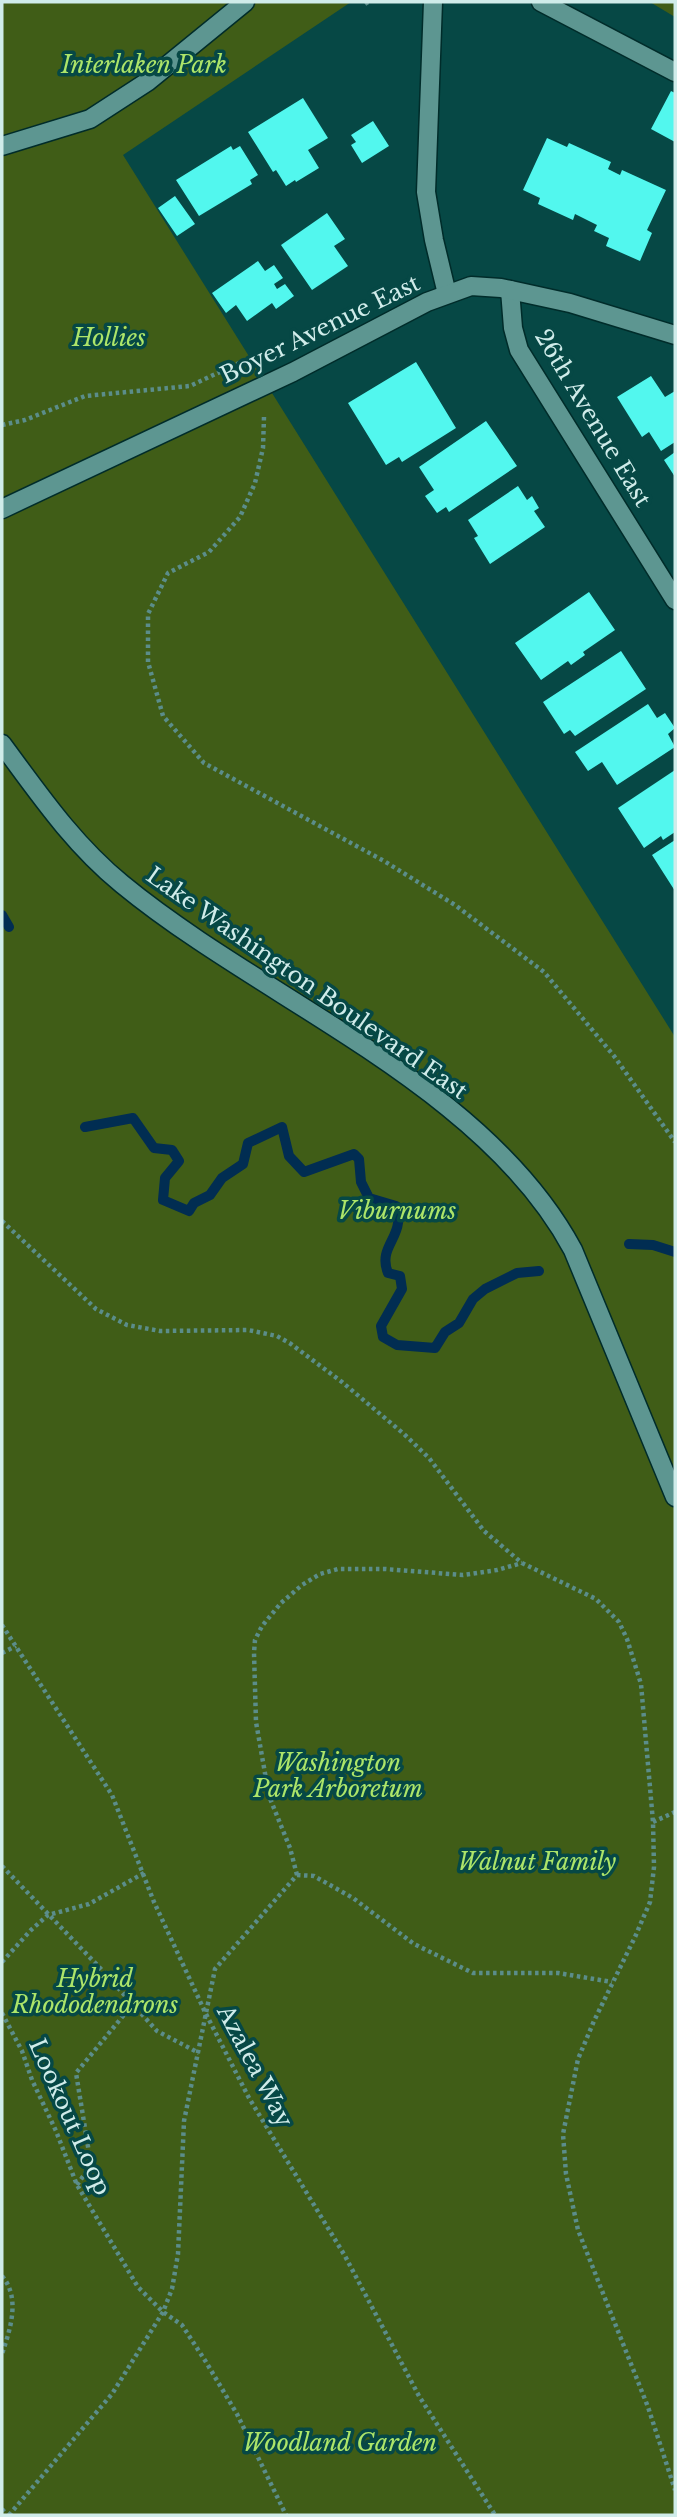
<svg xmlns="http://www.w3.org/2000/svg" width="677" height="2517" viewBox="0 0 677 2517" font-family="'Libre Baskerville',serif">
  <style>
    .green { fill: #405d17 }
    .lines { fill: none; stroke-linecap: round; stroke-linejoin: round }
    .stream { stroke: #012d52; stroke-width: 10 }
    .building { fill: #52f7ee }
    .lane-casing { stroke: #002c2a; stroke-width: 21 }
    .street-casing { stroke: #002c2a; stroke-width: 21 }
    .secondary-casing { stroke: #002c2a; stroke-width: 21 }
    .path { stroke: #5b8d8a; stroke-width: 4.5; stroke-dasharray: 3.5 3.5; stroke-linecap: butt }
    .lane { stroke: #5d9691; stroke-width: 18 }
    .street { stroke: #5d9691; stroke-width: 18 }
    .secondary { stroke: #5d9691; stroke-width: 18 }
    .labels { text-anchor: middle; dominant-baseline: central; stroke-width: 7; stroke-linejoin: round; paint-order: stroke }
    .park-label { font-size: 23px; font-style: italic; fill: #ade569; stroke: #064845 }
    .street-label { font-size: 23px; fill: #d0ecea; stroke: #064845 }
  </style>
  <rect width="100%" height="100%" fill="#064845"/>
  <path class="green" d="M2 2H351L123 155 675 1037V2515H2Z
    M648 2H675V17L650 2Z"/>
  <g class="lines">
    <path class="stream" d="M2 915 9 927
      M85 1127 133 1118 154 1148 172 1150 179 1161 165 1178 163 1200 189 1211 194 1203 210 1195 222 1178 243 1164 248 1143 282 1127 289 1156 304 1172 354 1154 359 1159 361 1182 369 1198 396 1206C396 1211 399 1218 398 1223 396 1241 379 1251 388 1273L400 1276 402 1289 381 1326 383 1337 397 1345 435 1348 445 1332 459 1323 473 1299 485 1289 517 1273 539 1271
      M629 1244 653 1245 675 1252"/>
  </g>
  <path class="building" d="M671 91 675 93V142L651 129Z
    M303 98 328 138 308 150 319 168 296 182 295 180 286 186 276 170 273 172 248 132Z
    M373 121 389 146 362 163 351 145 356 142 351 135Z
    M547 138 567 147 569 143 611 162 608 169 620 175 622 170 666 190 647 230 652 233 640 261 606 246 609 238 594 231 597 225 575 214 573 220 538 204 540 198 523 190Z
    M231 146 233 150 240 146 258 175 250 180 252 184 199 216 176 180Z
    M175 196 195 224 177 236 158 208Z
    M327 213 345 239 334 246 348 266 312 290 281 245Z
    M258 261 265 271 274 265 283 278 274 284 277 289 285 284 294 296 276 309 272 303 247 321 236 305 226 313 212 293Z
    M416 362 456 428 402 462 399 457 386 465 348 403Z
    M651 376 665 397 675 391V442L661 451 649 432 642 437 617 397Z
    M486 421 517 466 449 512 446 507 437 513 425 496 434 490 419 467Z
    M675 452V477L664 460Z
    M518 486 527 500 532 496 539 508 534 511 545 527 490 564 474 538 478 536 468 520Z
    M589 592 615 630 583 652 585 655 571 665 568 661 541 680 515 643Z
    M621 651 646 689 575 736 570 730 564 734 543 702Z
    M648 704 657 718 665 713 675 728 668 734 675 747 617 785 602 762 588 771 575 752Z
    M675 770V832L663 840 661 836 644 848 618 808Z
    M675 840V891L652 855Z"/>
  <g class="lines">
    <defs>
      <path id="lane" d="M541 2 675 72"/>
      <path id="street" d="M433 2 426 192 434 240 447 294
        M2 146 90 119 147 82 245 2
        M510 290 513 328 519 350 675 600"/>
      <path id="secondary" d="M2 509 293 372 427 302 471 286 501 288 570 303 675 335
        M2 744C39 794 73 844 122 884 264 1001 484 1084 573 1250L675 1497"/>
    </defs>
    <use href="#lane" class="lane-casing"/>
    <use href="#street" class="street-casing"/>
    <use href="#secondary" class="secondary-casing"/>
    <path class="path" d="M365 4 368 2
      M264 417 263 448 255 483 240 517 209 552 168 573 148 614V662L163 716 204 763 384 861 455 905 544 972 614 1056 675 1142
      M2 425 25 420 85 396 190 386 256 355
      M2 1221 96 1309 127 1325 160 1331 248 1330 277 1336 291 1344 342 1382 404 1434 429 1458 484 1531 522 1563 596 1599 619 1622 627 1639 641 1684 653 1822 654 1867 650 1902 635 1937 594 2021 578 2059 563 2134 566 2174 578 2230 648 2407 675 2490
      M2 1625 112 1795 154 1902 205 2012 249 2098 345 2256 419 2396 495 2515
      M2 1653 16 1646
      M653 1822 675 1812
      M2 1866 100 1968 157 2031 199 2053
      M297 1875 290 1848 269 1796 256 1722 254 1653 255 1640 262 1626 281 1603 302 1585 320 1574 338 1569H385L463 1575 497 1570 522 1563
      M297 1875 314 1876 353 1898 414 1944 473 1973H558L612 1982
      M2 1962 31 1930 48 1915 89 1904 144 1873
      M2 2013 22 2051 32 2080 56 2131 77 2185 138 2287 163 2312 182 2325 206 2362 237 2414 286 2515
      M77 2185 91 2165 76 2073 132 2005
      M2 2276C21 2298 10 2330 2 2354
      M2 2509 7 2515
      M9 2515 112 2394 163 2312 172 2289 178 2254 184 2121 215 1969 297 1875"/>
    <use href="#lane" class="lane"/>
    <use href="#street" class="street"/>
    <use href="#secondary" class="secondary"/>
  </g>
  <g class="labels">
    <g class="park-label">
      <text x="144" y="65">Interlaken Park</text>
      <text x="109" y="338">Hollies</text>
      <text x="397" y="1211">Viburnums</text>
      <text x="338" y="1763">Washington<tspan x="338" dy="26">Park Arboretum</tspan></text>
      <text x="537" y="1862">Walnut Family</text>
      <text x="95" y="1979">Hybrid<tspan x="95" dy="26">Rhododendrons</tspan></text>
      <text x="340" y="2443">Woodland Garden</text>
    </g>
    <g class="street-label">
      <text transform="translate(320 329) rotate(-26)">Boyer Avenue East</text>
      <text transform="translate(593 418) rotate(59)">26th Avenue East</text>
      <text transform="translate(307 983) rotate(35)">Lake Washington Boulevard East</text>
      <text transform="translate(255 2066) rotate(62)">Azalea Way</text>
      <text transform="translate(70 2117) rotate(66)">Lookout Loop</text>
    </g>
  </g>
  <rect width="677" height="2517" fill="none" stroke="#d0ecea" stroke-width="7"/>
</svg>
